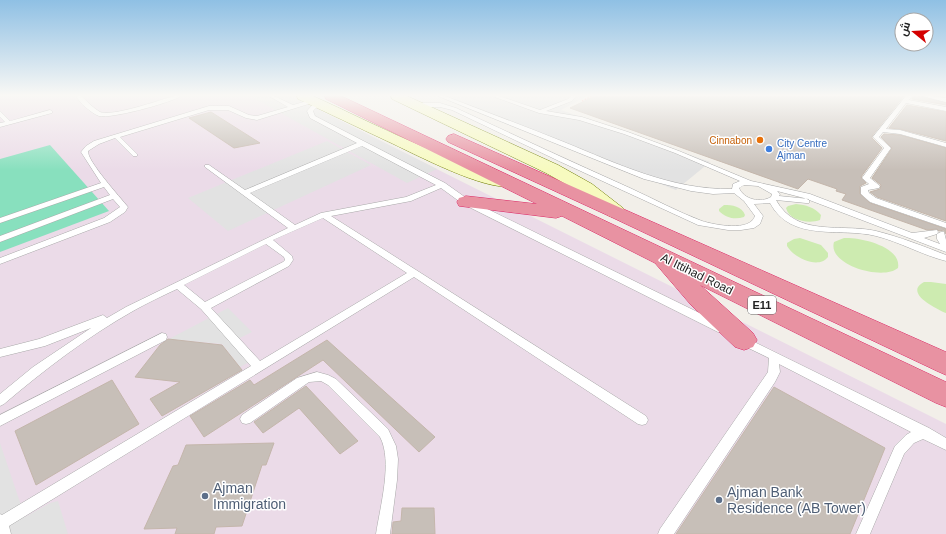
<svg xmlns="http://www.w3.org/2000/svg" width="946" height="534" viewBox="0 0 946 534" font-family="Arial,Cairo,sans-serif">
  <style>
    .industrial { fill: #ebdbe8 }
    .grass { fill: #cdebb0 }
    .pitch { fill: #88e0be }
    .parking { fill: #e2e2e2 }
    .building { fill: #c7bfb8; stroke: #c4b6ab }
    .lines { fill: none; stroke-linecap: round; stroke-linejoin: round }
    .lane-casing { stroke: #a9a9a9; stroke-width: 1 }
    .secondary-casing { stroke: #707d05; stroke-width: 1 }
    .highway-casing { stroke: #dc2a67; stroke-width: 1 }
    .path { stroke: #fa8072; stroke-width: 1.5; stroke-dasharray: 1.5 1.5; stroke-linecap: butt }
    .lane { fill: #fff; fill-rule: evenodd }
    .secondary { fill: #f7fabf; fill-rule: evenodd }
    .highway { fill: #e892a2; fill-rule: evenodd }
    .food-dot { fill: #e8710a; stroke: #fff; stroke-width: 1.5 }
    .shop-dot { fill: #3f7fe0; stroke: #fff; stroke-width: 1.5 }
    .service-dot { fill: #5c6f8a; stroke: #fff; stroke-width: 1.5 }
    .labels { text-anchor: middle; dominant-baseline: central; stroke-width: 3; stroke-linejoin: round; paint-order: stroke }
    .far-food-label { font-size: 10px; fill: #c56008; stroke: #fff; text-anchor: end }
    .far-shop-label { font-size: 10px; fill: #366cbe; stroke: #fff; text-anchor: start }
    .shield { fill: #fff; stroke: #646464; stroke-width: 1 }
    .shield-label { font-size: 11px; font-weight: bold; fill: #222 }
    .street-label { font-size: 12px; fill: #222; stroke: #fff }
    .near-service-label { font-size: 14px; fill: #4e5e75; stroke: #fff; text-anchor: start }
  </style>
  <rect width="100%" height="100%" fill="#f2efe9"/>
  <path class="industrial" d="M0 96H291L946 424V534H0Z"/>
  <path class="grass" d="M796 204C806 205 814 207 821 215L820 220C809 224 789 221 786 208L788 206Z
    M724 205C732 205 742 206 745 215L744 217C735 220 726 218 719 211V209Z
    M800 238 821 245 828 253V257C818 270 793 257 787 246V243L794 239Z
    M844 238C859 237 902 246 898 268 883 281 827 265 834 242Z
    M924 282H931L946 284V313C937 309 903 293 924 282Z"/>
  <path class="pitch" d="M50 145 109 211 0 252V159Z"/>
  <path class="parking" d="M250 96H291L437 169 407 183Z
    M437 96H587L561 110 710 162 676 190Z
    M327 141 371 165 228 231 188 198Z
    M228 308 252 332 234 341 251 361 240 367 222 344 169 339Z
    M0 443 25 517 50 503 58 501 68 534H0Z"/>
  <path class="building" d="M595 96H904L872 136V138L882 148 861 177 866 183 860 186V194L870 203 946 229V234L944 230 939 231 937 229 927 230 842 200 846 194 836 191 837 189 808 179 798 189 570 108Z
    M913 96H921L922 97 946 103V105L912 99Z
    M907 105 946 112V141L900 129 889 128Z
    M211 112 260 143 234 148 189 118Z
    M884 134 900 135 946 148V221L877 197 870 192 880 189 881 185 872 178 892 148 881 137Z
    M168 339 222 345 242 370 162 416 150 399 180 382 135 377 160 345Z
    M327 340 435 437 419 452 323 360 204 437 190 416 250 380 254 385Z
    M112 380 139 424 36 485 15 431Z
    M306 386 358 441 340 454 299 408 263 433 254 422Z
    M774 387 885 448 850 534H676Z
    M274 443 266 465H262L242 526 216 527 214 534H175L177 528 144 529 173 466 178 465 186 445Z
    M402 508H434L435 534H392L393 522 401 521Z"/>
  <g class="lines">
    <defs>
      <path id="lane" d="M76 96H81C87 101 93 108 100 112 112 117 160 100 174 96H181C170 103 111 119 99 116 91 113 79 102 76 96Z
        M269 96H274L293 105 314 99 316 102H320V104L313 111 315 116 445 183 469 200 726 326 727 329 726 332H718L463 204 441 188 411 201 331 216 646 416 648 420 646 424 642 425 638 424 414 277 9 526 11 534H0V514L2 515 251 366 201 309 177 289C162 296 147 303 133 311 87 337 44 370 4 404L0 406V394L33 367 91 328 45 346 0 357V349L39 339 103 315 107 318 126 307 288 228 205 167V165H209L245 190 357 143 310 118 307 111 315 102 257 120 246 118 228 110H209L120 137 137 154V156H133L115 138 99 144 88 151C87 161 120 197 128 207L125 212 110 222 0 264V258L104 218 120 207 113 199 0 242V236L110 195 104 187 0 223V218L101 183 81 152 86 146 94 141 209 106H229L249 115 257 116 288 107ZM362 146 436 185 406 197 321 213 295 225 250 193ZM323 218 407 273 260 361 211 308 289 266 293 260 292 256 273 240ZM266 244 284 257 285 260 283 262 205 302 184 285Z
        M438 96H445C484 111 524 126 564 142 618 164 671 190 732 189L733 184 740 181 675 153 624 134 579 120 539 113 492 96H499L540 110 568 99 571 96H576L572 101 546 111 582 117 628 132 679 151 751 181 810 194 912 233 937 230 938 232 937 234 924 238 940 244 937 239V234L941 232H944L946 240V252L804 198 777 191 780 194 779 196 809 199V203H806L776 200C797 238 841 223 876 231 900 237 923 246 946 255V261C922 255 900 242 876 236 841 227 791 243 770 203L754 204 763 216 760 224 754 228 741 230H728L698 225 561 162 452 110 440 107H419L416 105 419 103H440L456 108C514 135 572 162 630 188 654 199 678 212 702 221 715 225 750 232 755 216L744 201 734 193 713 194 691 191 644 179ZM744 185 758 186 772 194 771 197C761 203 744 200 739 188Z
        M906 96H912L909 100 946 107V111L906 103 886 129 900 130 946 143V147L900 134 883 132 879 137 891 148 870 178 880 186 879 188 868 190 869 193 876 198 946 223V228L870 202 861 194V187L869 184 862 178 884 148 873 137Z
        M922 96H932L946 98V102Z
        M50 110 52 111V113L0 127V123L5 122 0 117V111L10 121Z
        M162 333 166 334 167 337 166 340 0 426V415Z
        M744 337 929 428 946 438V450L923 439 914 443 904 454 870 534H856L895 446 906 435 911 432 779 364 780 372 775 382 674 534H658L660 529 768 372 769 358 740 344 739 341 740 338Z
        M317 372 328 375 336 379 388 429 396 446 398 459 397 480 390 534H376C380 507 393 461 380 437L328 385 321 381 309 382 250 423 246 424 242 423 240 419 242 415 297 378Z"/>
      <path id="secondary" d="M297 96H313C377 125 444 161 512 178L515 182 512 186C486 192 413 153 387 141 357 127 328 113 298 99Z
        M391 96H407L558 165 592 184 623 208 626 212 623 216 616 218 609 216 580 192 546 173 392 99Z"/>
      <path id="highway" d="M325 96H341L946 382V407L936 403 700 285 753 333 757 340 753 347 744 350 735 347 691 305 655 263 562 216 556 218 459 206 457 202 459 198 466 196 537 204 326 99Z
        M454 134 946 352V375L937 371 609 216 448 142 446 139 448 136Z"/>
    </defs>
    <use href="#lane" class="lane-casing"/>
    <use href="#secondary" class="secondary-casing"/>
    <use href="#highway" class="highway-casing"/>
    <path class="path" d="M582 101 592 96"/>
    <use href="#lane" class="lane"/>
    <use href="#secondary" class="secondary"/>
    <use href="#highway" class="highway"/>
  </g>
  <linearGradient id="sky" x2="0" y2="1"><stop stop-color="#8fc0e4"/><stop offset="0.56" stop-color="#f9f8f5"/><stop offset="1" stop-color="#f9f8f5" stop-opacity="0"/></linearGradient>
  <rect width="946" height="170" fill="url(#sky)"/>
  <circle class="food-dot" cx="760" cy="140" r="4"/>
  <circle class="shop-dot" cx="769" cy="149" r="4"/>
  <g class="service-dot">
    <circle cx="205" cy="496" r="4"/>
    <circle cx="719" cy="500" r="4"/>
  </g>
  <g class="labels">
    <g class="far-food-label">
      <text x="752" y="140">Cinnabon</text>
    </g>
    <g class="far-shop-label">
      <text x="777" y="143">City Centre<tspan x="777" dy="12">Ajman</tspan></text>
    </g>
    <rect class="shield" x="748" y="296" width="28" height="18" rx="3"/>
    <g class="shield-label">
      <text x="762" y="305">E11</text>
    </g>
    <g class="street-label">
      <text transform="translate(697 274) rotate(26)">Al Ittihad Road</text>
    </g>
    <g class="near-service-label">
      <text x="213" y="488">Ajman<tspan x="213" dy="16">Immigration</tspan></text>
      <text x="727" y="492">Ajman Bank<tspan x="727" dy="16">Residence (AB Tower)</tspan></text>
    </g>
  </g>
  <g transform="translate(914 32) rotate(288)"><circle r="19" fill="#ffffff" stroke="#a7a7a7"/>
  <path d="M0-3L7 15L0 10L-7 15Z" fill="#d40000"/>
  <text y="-6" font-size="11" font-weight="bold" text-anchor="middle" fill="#222222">ش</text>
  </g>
</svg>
